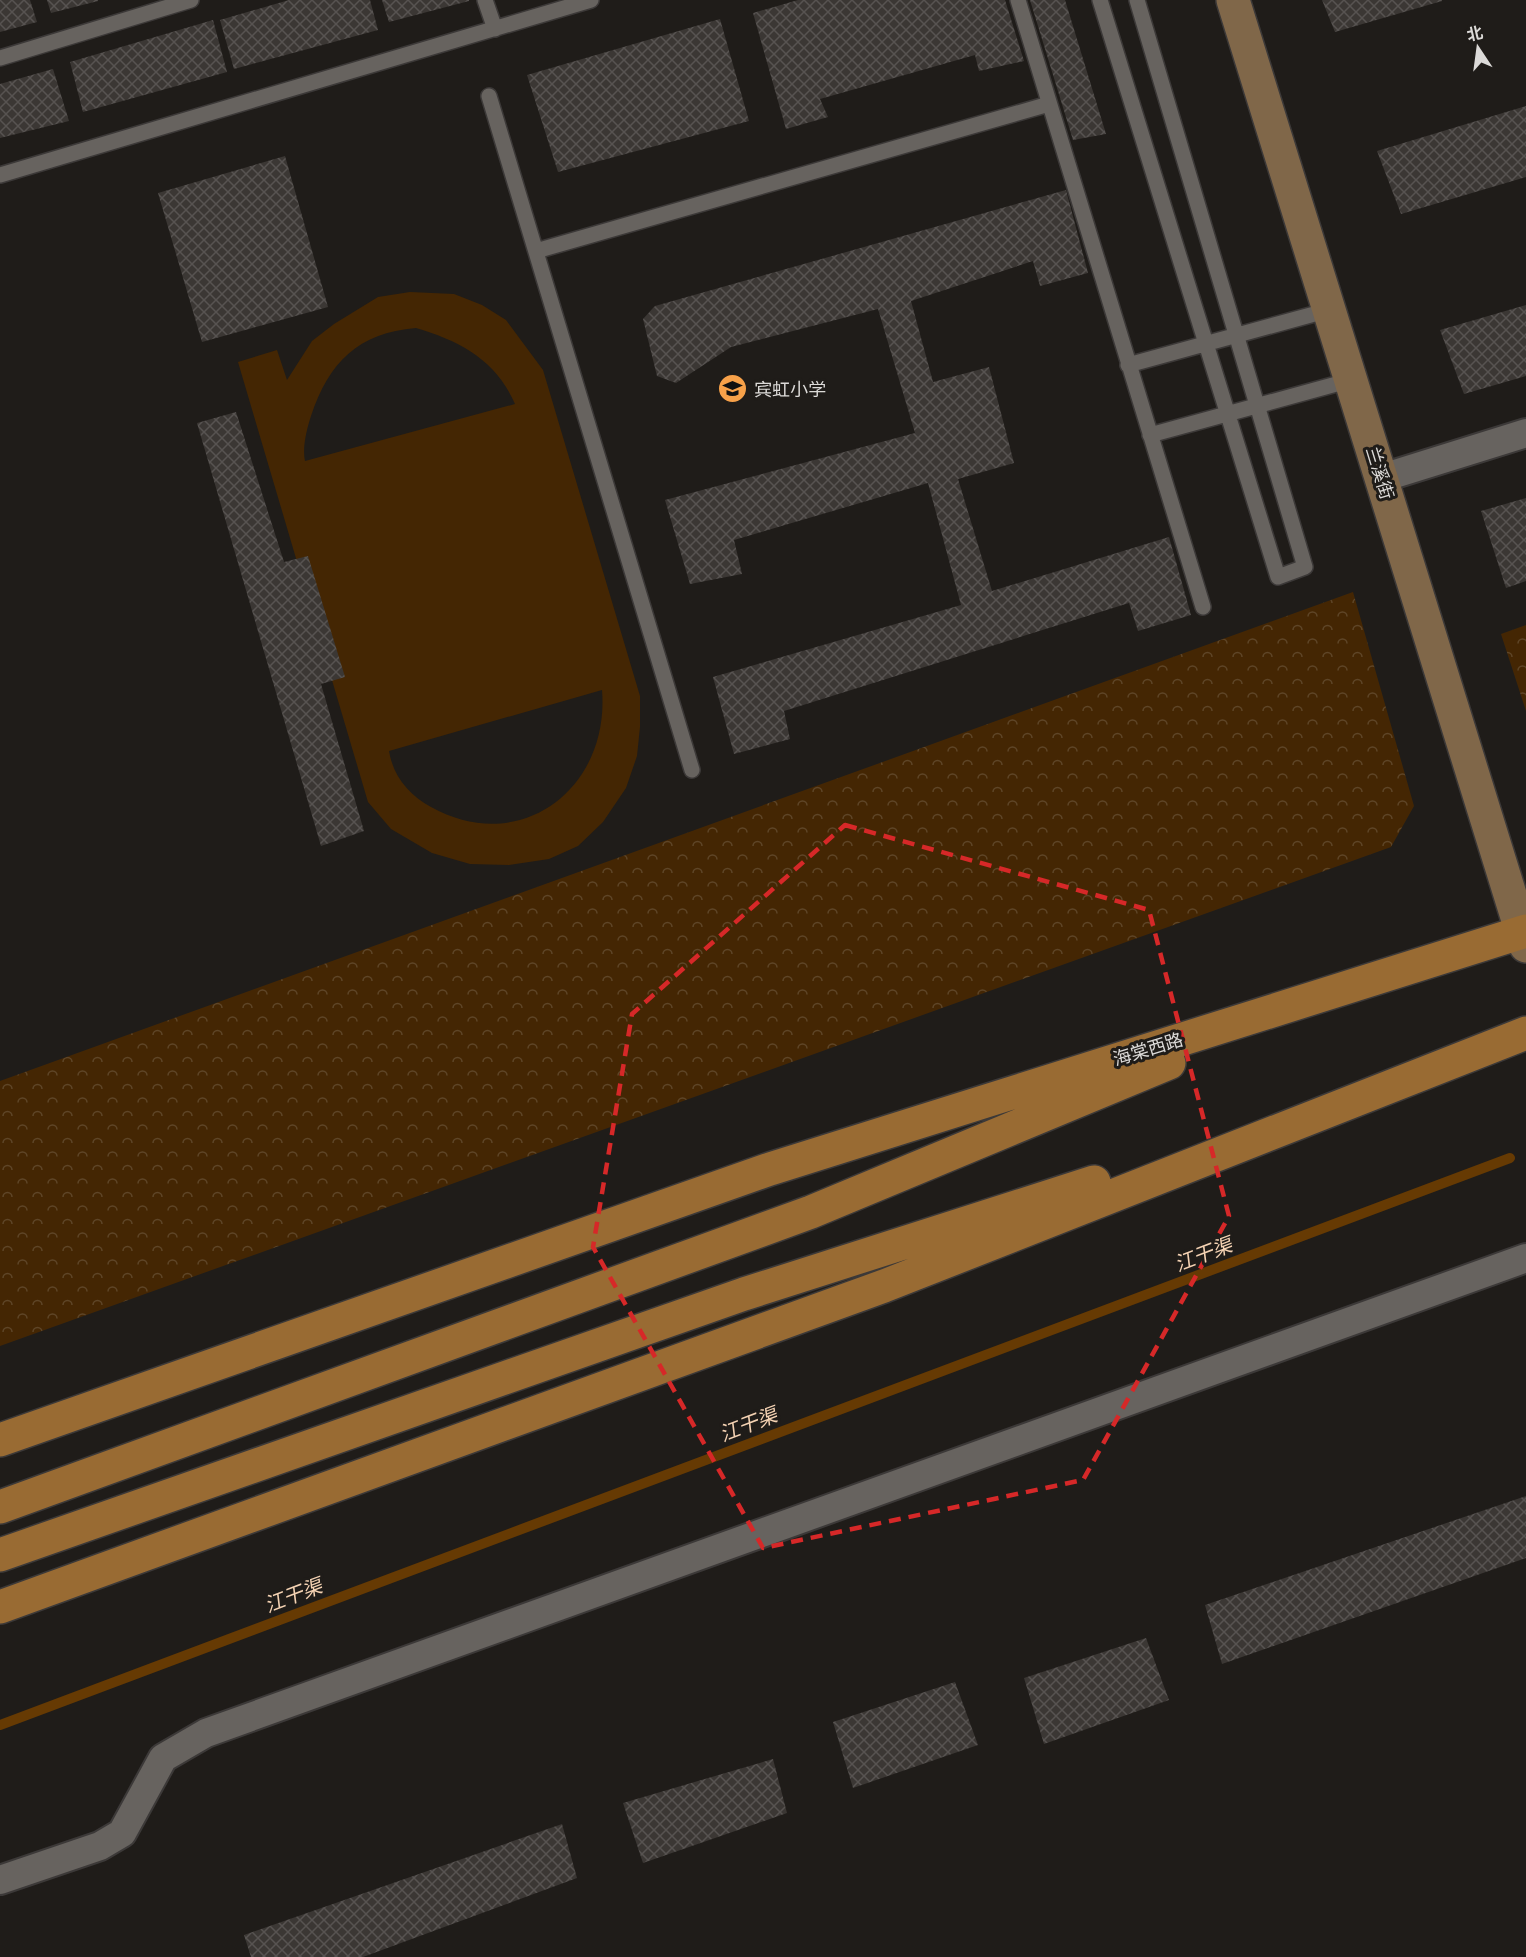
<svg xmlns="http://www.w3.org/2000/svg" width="1526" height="1957" viewBox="0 0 1526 1957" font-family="'Titillium Web','Noto Sans SC',sans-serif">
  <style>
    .park { fill: url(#park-crowns) }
    .garden { fill: #442603; fill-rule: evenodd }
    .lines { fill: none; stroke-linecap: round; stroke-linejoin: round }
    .stream { stroke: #663a03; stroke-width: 10 }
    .building { fill: url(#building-cross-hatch) }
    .lane-casing { stroke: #3c3938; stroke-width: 18 }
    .street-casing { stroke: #3c3938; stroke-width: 32 }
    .secondary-casing { stroke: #3c3938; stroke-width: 36 }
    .primary-casing { stroke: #3c3938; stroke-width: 36 }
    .lane { stroke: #67635f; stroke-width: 15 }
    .street { stroke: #67635f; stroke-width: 28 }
    .secondary { stroke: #806749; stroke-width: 33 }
    .primary { stroke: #996b33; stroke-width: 33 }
    .marked { fill: none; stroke: #d62828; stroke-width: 4.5; stroke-dasharray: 12 8; stroke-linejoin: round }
    .labels { text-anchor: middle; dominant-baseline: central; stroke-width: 6; stroke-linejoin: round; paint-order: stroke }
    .poi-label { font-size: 18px; fill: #dcdad8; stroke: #1f1c19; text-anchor: start }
    .street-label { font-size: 18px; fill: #dcdad8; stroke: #1f1c19 }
    .water-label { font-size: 20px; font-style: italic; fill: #f4d2b3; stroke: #1f1c19 }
  </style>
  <defs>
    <pattern id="park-crowns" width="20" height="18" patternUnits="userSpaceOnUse" patternTransform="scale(1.5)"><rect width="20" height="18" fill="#442603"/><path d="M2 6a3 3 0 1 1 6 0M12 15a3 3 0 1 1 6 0" fill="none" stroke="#5e4527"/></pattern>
    <pattern id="building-cross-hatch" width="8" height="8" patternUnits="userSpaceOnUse" patternTransform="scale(1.5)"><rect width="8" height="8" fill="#3b3734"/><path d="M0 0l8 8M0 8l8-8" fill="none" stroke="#575351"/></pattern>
  </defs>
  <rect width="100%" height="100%" fill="#1f1c19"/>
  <path class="park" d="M1353 592 1414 806 1391 847 0 1346V1081Z
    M1526 625V711L1501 634Z"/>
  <path class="garden" d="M410 292 454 294 482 305 506 320 543 370 640 696V727L637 756 626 788 603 822 578 846 549 859 509 865 470 864 432 853 391 829 368 802 238 362 277 350 287 380 312 341 334 324 378 297ZM416 328C460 341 496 360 515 404L305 461C302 448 307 428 311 416 329 362 358 333 416 328ZM602 690C610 788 521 857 431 807 409 795 393 776 389 751Z"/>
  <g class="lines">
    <path class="stream" d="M0 1725 1510 1158"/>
  </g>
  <path class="building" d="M0 0H30L37 22 0 32Z
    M47 0H98V1L51 13Z
    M289 0H370L378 30 234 69 220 20Z
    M382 0H469V1L389 22Z
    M798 0H1005L1024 61 979 71 975 55 820 99 828 117 786 129 753 13Z
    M1030 0H1065L1106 134 1073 140Z
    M1322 0H1442V1L1335 32Z
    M720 19 749 121 558 172 527 75Z
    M213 20 227 72 83 112 70 62Z
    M53 69 69 121 0 138V84Z
    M1526 106V177L1401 214 1377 151Z
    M285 156 328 307 202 342 158 193Z
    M1066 190 1088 273 1040 286 1033 261 911 301 933 382 989 367 1014 463 958 479 992 591 1169 537 1191 615 1138 631 1129 603 784 711 790 739 734 754 713 677 961 605 928 483 734 540 742 574 690 584 665 500 915 433 878 309 731 347 676 383 657 376 643 319 655 306Z
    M1526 305V376L1464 394 1440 330Z
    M236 412 284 562 308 556 345 677 321 684 364 831 321 846 197 423Z
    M1526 498V581L1506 588 1481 511Z
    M1526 1496V1558L1222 1664 1205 1605Z
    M1146 1638 1169 1700 1044 1744 1024 1678Z
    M955 1682 978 1745 853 1788 833 1722Z
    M773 1759 787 1813 643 1863 623 1803Z
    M562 1824 577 1878 363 1957H251L244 1935Z"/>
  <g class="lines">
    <defs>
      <path id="lane" d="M485 0 495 29
        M1018 0 1203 607
        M1100 0 1278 577 1305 567 1137 0
        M0 58 191 0
        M489 96 692 770
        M0 175 591 0
        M536 251 1049 104
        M1128 365 1329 310
        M1150 435 1351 380"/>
      <path id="street" d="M1382 478 1526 433
        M0 1880 100 1846 122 1833 163 1758 206 1733 1526 1258"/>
      <path id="secondary" d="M1233 0 1526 946"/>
      <path id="primary" d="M0 1440 770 1169 1526 931
        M0 1507 811 1212 1169 1063
        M0 1555 744 1294 1094 1182
        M0 1607 884 1286 1526 1033"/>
    </defs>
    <use href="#lane" class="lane-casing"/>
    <use href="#street" class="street-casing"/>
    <use href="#secondary" class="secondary-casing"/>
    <use href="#primary" class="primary-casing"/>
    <use href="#lane" class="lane"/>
    <use href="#street" class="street"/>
    <use href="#secondary" class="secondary"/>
    <use href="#primary" class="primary"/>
  </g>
  <path class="marked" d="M845 825 1149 910 1229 1216 1083 1480 763 1548 593 1247 632 1014Z"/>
  <defs>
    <symbol id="school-disc" viewBox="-11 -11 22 22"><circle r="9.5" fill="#f7a149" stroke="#1f1c19"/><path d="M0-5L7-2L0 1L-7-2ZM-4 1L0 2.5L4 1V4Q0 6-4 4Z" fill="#111"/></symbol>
  </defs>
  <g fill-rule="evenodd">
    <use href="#school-disc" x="716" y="372" width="33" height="33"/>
  </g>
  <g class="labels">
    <g class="poi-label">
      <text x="754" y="389">宾虹小学</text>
    </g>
    <g class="street-label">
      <text transform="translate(1380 473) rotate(73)">兰溪街</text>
      <text transform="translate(1148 1049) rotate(-17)">海棠西路</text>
    </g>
    <g class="water-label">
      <text transform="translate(1203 1254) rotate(-21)">江干渠</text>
      <text transform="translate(748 1424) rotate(-21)">江干渠</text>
      <text transform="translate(293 1595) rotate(-21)">江干渠</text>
    </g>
  </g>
  <g transform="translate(1478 48) rotate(347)" stroke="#1f1c19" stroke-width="4.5" paint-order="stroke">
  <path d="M0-4.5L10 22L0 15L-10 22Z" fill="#dcdad8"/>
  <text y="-9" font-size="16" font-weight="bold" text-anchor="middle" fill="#dcdad8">北</text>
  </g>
</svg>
